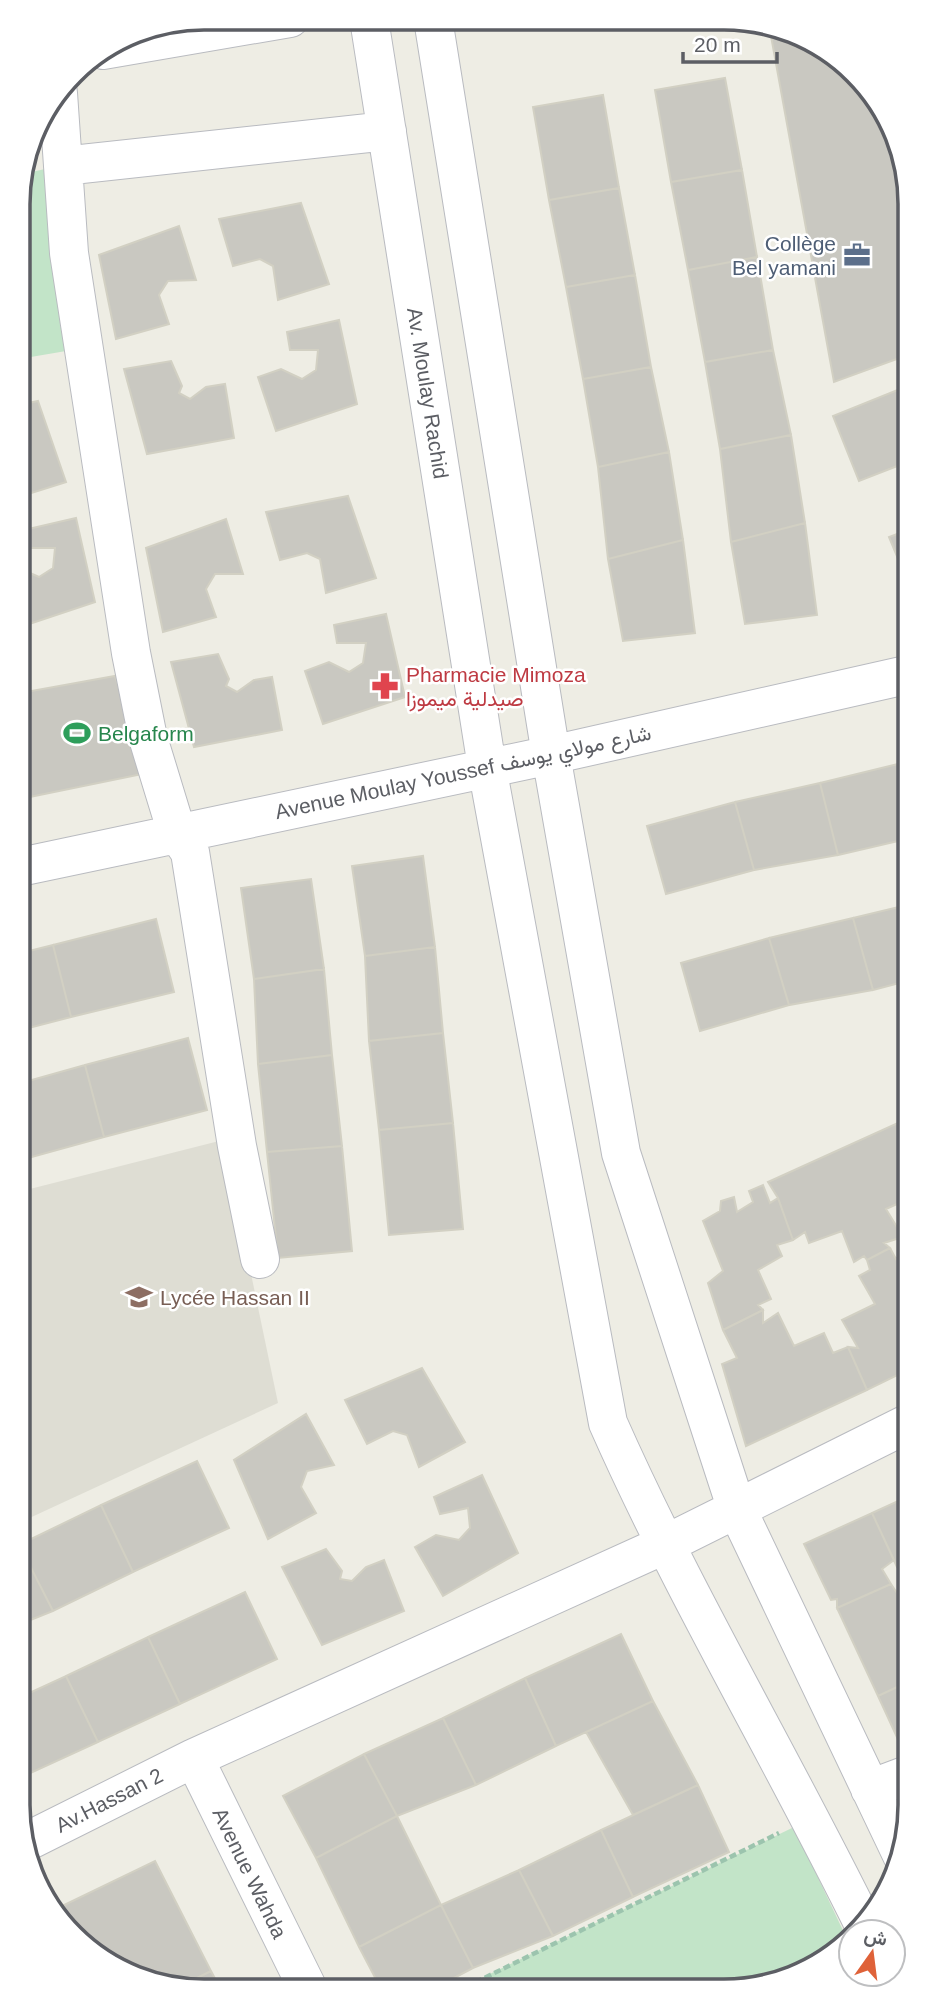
<svg xmlns="http://www.w3.org/2000/svg" width="928" height="2009" viewBox="0 0 928 2009" font-family="Arial,Vazirmatn,sans-serif">
  <style>
    .education { fill: #deddd3 }
    .green { fill: #c2e4c8 }
    .building { fill: #c9c8c1; stroke: #d2d0c3; stroke-width: 2 }
    .lines { fill: none; stroke-linecap: round; stroke-linejoin: round }
    .minor-casing { stroke: #b9bbc0; stroke-width: 40 }
    .path { stroke: #9cc4ae; stroke-width: 4.5; stroke-dasharray: 7 3.5; stroke-linecap: butt }
    .minor { stroke: #fff; stroke-width: 38 }
    .labels { text-anchor: middle; dominant-baseline: central; stroke-width: 5; stroke-linejoin: round; paint-order: stroke }
    .service-label { font-size: 21px; fill: #4e5e75; stroke: #fff; text-anchor: end }
    .street-label { font-size: 21px; fill: #5c5e64; stroke: #fff }
    .health-label { font-size: 21px; fill: #be3a42; stroke: #fff; text-anchor: start }
    .leisure-label { font-size: 21px; fill: #27864d; stroke: #fff; text-anchor: start }
    .education-label { font-size: 21px; fill: #785e54; stroke: #fff; text-anchor: start }
    .rim { fill: none; stroke: #5c5e64; stroke-width: 3.5 }
  </style>
  <rect width="100%" height="100%" fill="#eeede4"/>
  <path class="education" d="M223 1140 278 1403 23 1521 22 1191Z"/>
  <path class="green" d="M45 169 72 350 19 359 18 191 23 174Z
    M794 1827 847 1939 773 1985 463 1987Z"/>
  <path class="building" d="M769 25 847 64 904 155 905 356 834 382Z
    M725 78 742 170 671 182 655 90Z
    M603 95 619 188 549 200 533 107Z
    M742 170 757 257 688 270 671 182Z
    M619 188 635 275 566 287 549 200Z
    M301 203 329 284 278 300 273 266 260 259 233 266 219 219Z
    M179 226 196 280 168 281 159 295 169 324 116 339 99 255Z
    M757 257 773 350 705 362 688 270Z
    M635 275 651 367 583 379 566 287Z
    M339 320 357 404 276 431 258 377 281 369 302 379 316 370 318 350H290L287 332Z
    M773 350 791 435 720 449 705 362Z
    M171 361 182 386 179 393 190 399 206 387 225 384 234 438 147 454 124 369Z
    M651 367 669 452 598 467 583 379Z
    M905 387V463L859 481 833 416Z
    M38 401 66 482 19 497V405Z
    M791 435 805 523 731 542 720 449Z
    M669 452 683 540 608 559 598 467Z
    M348 496 376 578 326 593 320 559 307 553 280 560 266 512Z
    M76 518 95 602 20 627 19 568 39 577 53 568 55 548H27L24 530Z
    M226 519 243 574H215L206 589 216 617 163 632 146 548Z
    M805 523 817 615 745 624 731 542Z
    M905 531 906 578 889 537Z
    M683 540 695 633 623 641 608 559Z
    M386 614 405 697 323 724 305 671 329 662 349 672 363 663 366 643H337L334 625Z
    M218 654 229 679 226 686 237 692 254 680 272 677 282 730 194 747 171 662Z
    M115 676 147 773 20 799V693Z
    M906 762 907 839 838 855 820 783Z
    M820 783 838 855 754 870 735 802Z
    M735 802 754 870 666 894 647 826Z
    M423 856 435 947 365 956 352 866Z
    M311 879 324 969 254 979 241 888Z
    M907 905V981L873 990 853 918Z
    M853 918 873 990 789 1005 769 938Z
    M156 919 174 992 71 1017 53 945Z
    M769 938 789 1005 700 1031 681 963Z
    M53 945 71 1017 21 1030V953Z
    M435 947 443 1033 369 1041 365 956Z
    M324 969 332 1055 258 1064 254 979Z
    M443 1033 453 1123 379 1130 369 1041Z
    M188 1038 207 1110 104 1137 85 1065Z
    M332 1055 342 1146 267 1152 258 1064Z
    M85 1065 104 1137 21 1160V1083Z
    M900 1122 908 1139V1199L886 1209 903 1237 884 1243 890 1248 867 1260 864 1256 854 1262 842 1231 809 1243 805 1232 793 1240 778 1198 768 1182Z
    M453 1123 463 1229 389 1235 379 1130Z
    M342 1146 352 1251 278 1258 267 1152Z
    M763 1185 770 1203 778 1198 793 1240 777 1245 782 1256 758 1270 771 1299 758 1305 763 1310 723 1330 708 1283 723 1271 703 1221 720 1211 721 1201 734 1197 737 1212 753 1202 749 1191Z
    M890 1248 896 1259 906 1250 908 1256V1370L867 1390 848 1347 858 1348 842 1320 875 1304 859 1276 870 1270 867 1260Z
    M763 1310V1323L778 1313 794 1346 824 1333 833 1353 848 1347 867 1390 746 1446 722 1364 737 1358 723 1330Z
    M422 1368 465 1442 419 1467 407 1435 393 1431 367 1444 345 1400Z
    M306 1414 334 1465 307 1471 301 1487 316 1513 268 1539 234 1460Z
    M197 1461 229 1528 133 1572 101 1505Z
    M482 1475 518 1553 443 1596 415 1547 436 1535 459 1540 470 1528 468 1508 440 1514 434 1497Z
    M909 1496V1572L906 1564 897 1567 872 1513Z
    M101 1505 133 1572 53 1611 23 1552V1543Z
    M872 1513 894 1560 882 1569 891 1584 837 1608V1599L831 1600 804 1544Z
    M326 1549 342 1571 340 1579 352 1581 366 1567 384 1560 404 1611 322 1645 282 1567Z
    M23 1552 53 1611 23 1623Z
    M891 1584 897 1593 907 1589 909 1594 910 1681 878 1696 837 1608Z
    M245 1592 277 1659 180 1704 148 1637Z
    M621 1634 653 1701 556 1746 525 1678Z
    M148 1637 180 1704 98 1742 66 1676Z
    M66 1676 98 1742 24 1776 23 1696Z
    M525 1678 556 1746 476 1785 443 1718Z
    M910 1681V1758L907 1759 878 1696Z
    M653 1701 698 1785 633 1815 586 1732Z
    M443 1718 476 1785 397 1816 364 1754Z
    M364 1754 397 1816 316 1858 283 1796Z
    M698 1785 729 1852 633 1897 601 1830Z
    M397 1816 441 1905 359 1947 316 1858Z
    M601 1830 633 1897 553 1936 519 1870Z
    M155 1861 211 1971 177 1988H168L134 1971 129 1962 122 1965 81 1945 58 1908Z
    M519 1870 553 1936 473 1968 441 1905Z
    M441 1905 473 1968 437 1987H380L359 1947Z
    M211 1971 220 1988H177Z"/>
  <g class="lines">
    <defs>
      <path id="minor" d="M369 19 487 767 608 1423C684 1595 782 1758 865 1927
        M433 19 551 755 621 1153 736 1507 902 1855
        M103 50 290 18
        M58 93 69 253 131 653 148 738 177 833 190 852 237 1146 260 1259
        M63 166 387 131
        M20 867 551 755 906 675
        M194 1758 307 1987
        M870 1789 910 1774
        M24 1843 194 1758 666 1544 909 1423"/>
    </defs>
    <use href="#minor" class="minor-casing"/>
    <path class="path" d="M466 1987 779 1833"/>
    <use href="#minor" class="minor"/>
  </g>
  <defs>
    <symbol id="office-bare" viewBox="-9 -9 18 18"><path d="M-6-3h4V-5.5h4V-3h4V5H-6ZM-1-4.5V-3h2v-1.5ZM-6 0V1H6V0Z" fill="#5c6f8a" stroke="#fff" stroke-width="2.5" paint-order="stroke"/></symbol>
    <symbol id="pharmacy-bare" viewBox="-9 -9 18 18"><path d="M-2-6h4v4h4v4h-4v4h-4v-4h-4v-4h4Z" fill="#e0444e" stroke="#fff" stroke-width="2.5" paint-order="stroke"/></symbol>
    <symbol id="stadium-bare" viewBox="-9 -9 18 18"><path d="M0-5a6.5 5 0 1 0 0 10a6.5 5 0 1 0 0-10ZM-3.5-1.8h7v3.6h-7Z" fill="#2e9e5b" stroke="#fff" stroke-width="2.5" paint-order="stroke"/></symbol>
    <symbol id="school-bare" viewBox="-9 -9 18 18"><path d="M0-5L7-2L0 1L-7-2ZM-4 1L0 2.5L4 1V4Q0 6-4 4Z" fill="#8d6e63" stroke="#fff" stroke-width="2.5" paint-order="stroke"/></symbol>
  </defs>
  <g fill-rule="evenodd">
    <use href="#office-bare" x="838" y="236" width="38" height="38"/>
    <use href="#pharmacy-bare" x="366" y="667" width="38" height="38"/>
    <use href="#stadium-bare" x="58" y="714" width="38" height="38"/>
    <use href="#school-bare" x="120" y="1278" width="38" height="38"/>
  </g>
  <g class="labels">
    <g class="service-label">
      <text x="836" y="243">Collège<tspan x="836" dy="24">Bel yamani</tspan></text>
    </g>
    <g class="street-label">
      <text transform="translate(428 393) rotate(81)">Av. Moulay Rachid</text>
      <text transform="translate(463 772) rotate(-12)">Avenue Moulay Youssef شارع مولاي يوسف</text>
      <text transform="translate(109 1800) rotate(-27)">Av.Hassan 2</text>
      <text transform="translate(250 1873) rotate(64)">Avenue Wahda</text>
    </g>
    <g class="health-label">
      <text x="406" y="674">Pharmacie Mimoza<tspan x="406" dy="24">صيدلية ميموزا</tspan></text>
    </g>
    <g class="leisure-label">
      <text x="98" y="733">Belgaform</text>
    </g>
    <g class="education-label">
      <text x="160" y="1297">Lycée Hassan II</text>
    </g>
  </g>
  <path d="M0 0H928V2009H0ZM204 30H724A174 174 0 0 1 898 204V1805A174 174 0 0 1 724 1979H204A174 174 0 0 1 30 1805V204A174 174 0 0 1 204 30Z" fill="#fff" fill-rule="evenodd"/>
  <path class="rim" d="M204 30H724A174 174 0 0 1 898 204V1805A174 174 0 0 1 724 1979H204A174 174 0 0 1 30 1805V204A174 174 0 0 1 204 30Z"/>
  <g transform="translate(872 1953) rotate(14)"><circle r="33" fill="#ffffff" stroke="#bebfc1" stroke-width="2"/>
  <path d="M0-5L12 26L0 18L-12 26Z" fill="#df6239"/>
  <text y="-10" font-size="19" font-weight="bold" text-anchor="middle" fill="#5c5e64">ش</text>
  </g>
  <path d="M683 52v10h94v-10" fill="none" stroke="#5c5e64" stroke-width="3.5"/>
  <text x="694" y="52" font-size="21" fill="#5c5e64" stroke="#ffffff" stroke-width="5" paint-order="stroke">20 m</text>
</svg>
